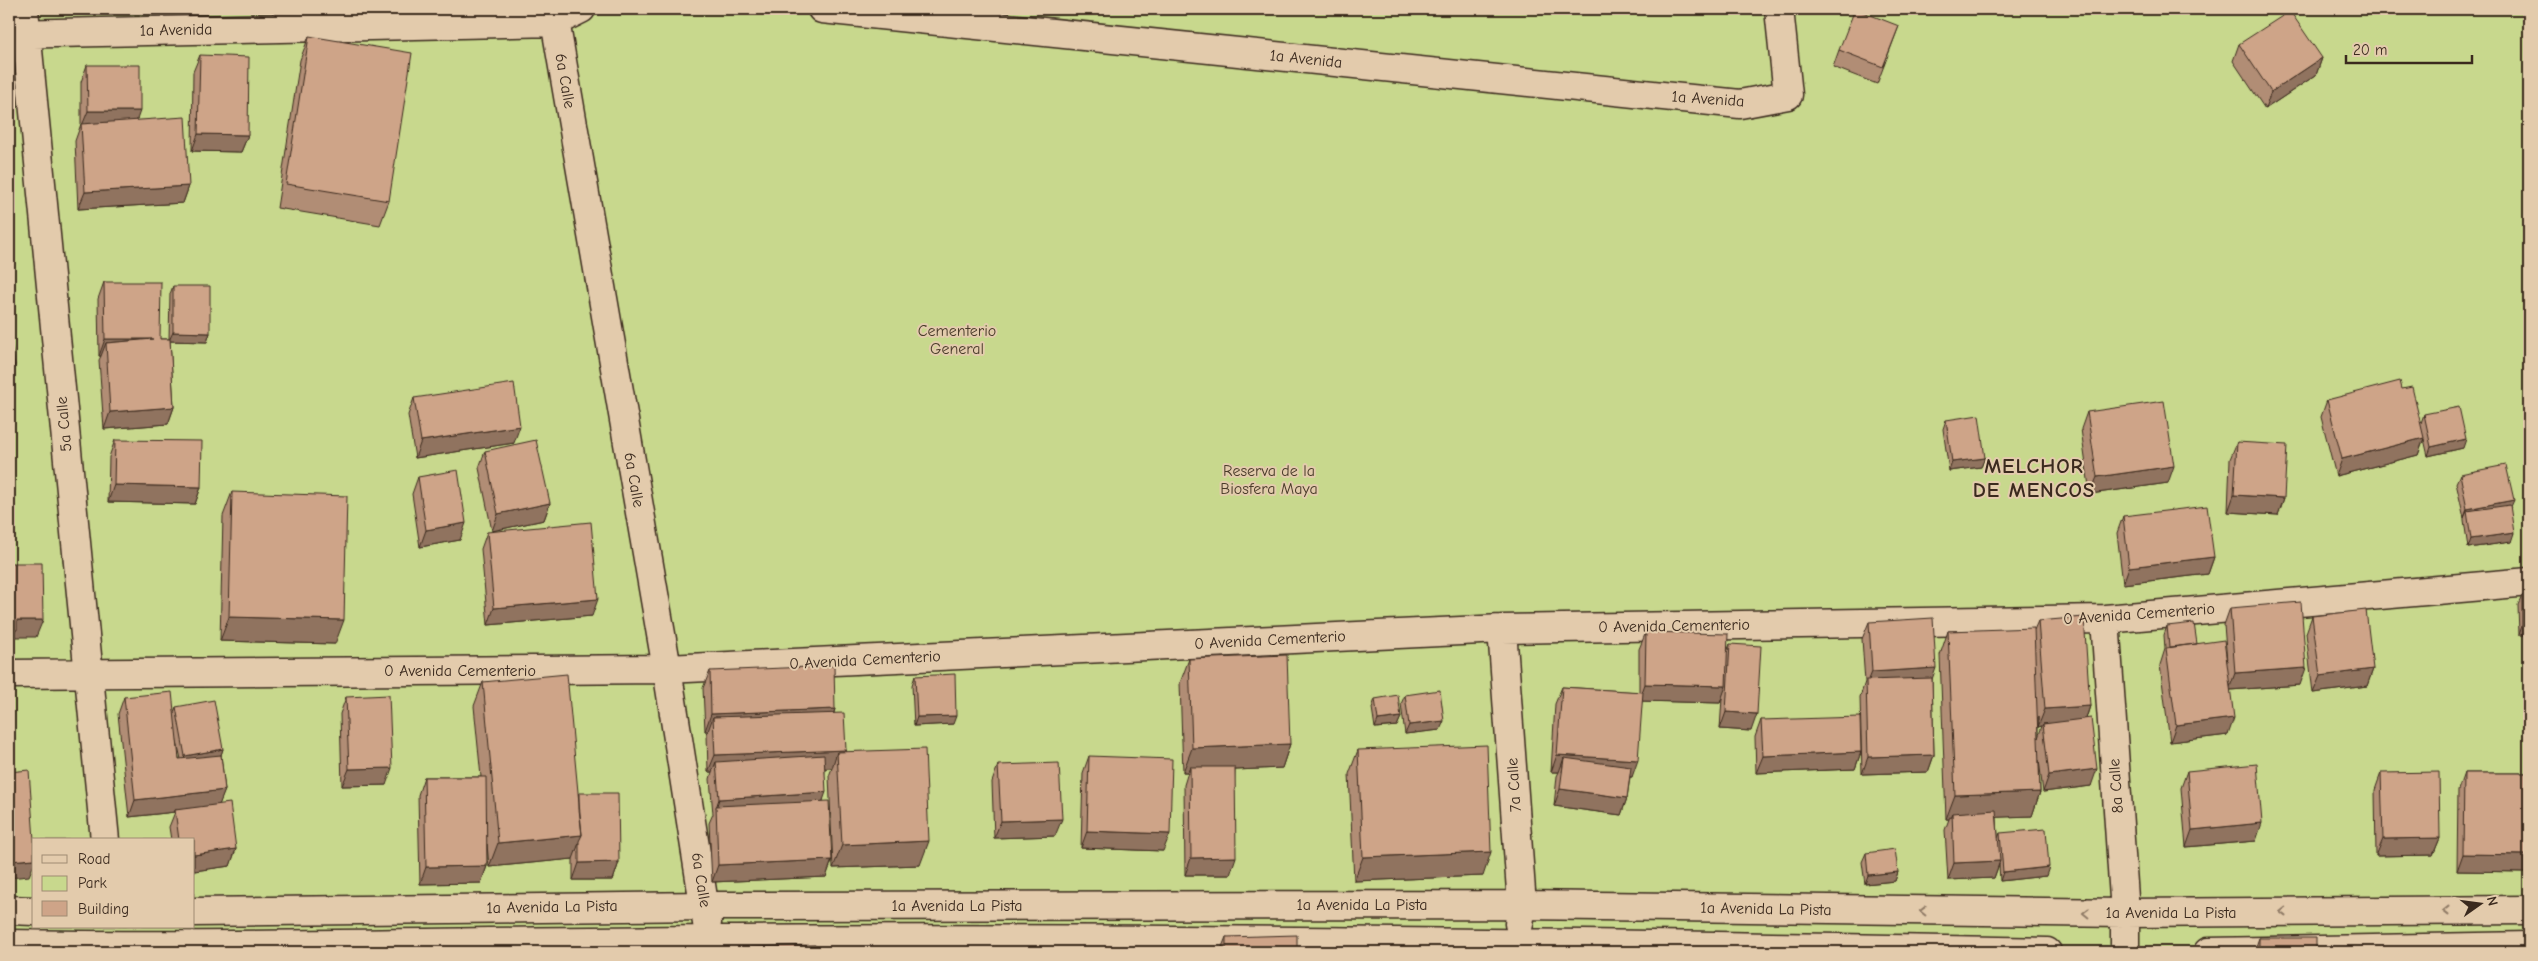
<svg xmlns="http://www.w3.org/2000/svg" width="2538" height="961" viewBox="0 0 2538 961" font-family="'Comic Neue',sans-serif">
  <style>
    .green { fill: #c8d88d; stroke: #828156; fill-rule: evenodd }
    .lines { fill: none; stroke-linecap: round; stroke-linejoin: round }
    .minor-casing { stroke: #3b2a1e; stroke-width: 31 }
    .minor { stroke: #e3cbac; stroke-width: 28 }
    .wall { fill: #b18d75; stroke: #3b2a1e; fill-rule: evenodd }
    .shaded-wall { fill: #90735f; stroke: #3b2a1e }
    .building { fill: #cea488; stroke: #3b2a1e }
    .oneway { stroke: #8f7a65 }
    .labels { text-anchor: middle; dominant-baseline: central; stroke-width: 4; stroke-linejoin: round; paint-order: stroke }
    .street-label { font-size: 16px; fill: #3b2a1e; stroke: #e3cbac }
    .park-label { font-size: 16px; fill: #493b29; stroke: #e3cbac }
    .district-label { font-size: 21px; font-weight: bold; letter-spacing: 1px; fill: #3b2a1e; stroke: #e3cbac }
  </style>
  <rect width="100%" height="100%" fill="#e3cbac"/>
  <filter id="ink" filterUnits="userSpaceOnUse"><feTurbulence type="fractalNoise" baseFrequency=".02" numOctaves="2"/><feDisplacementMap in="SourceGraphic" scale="10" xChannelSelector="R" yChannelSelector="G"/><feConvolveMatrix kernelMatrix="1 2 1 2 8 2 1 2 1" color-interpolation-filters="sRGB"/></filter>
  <g filter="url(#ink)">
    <path class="green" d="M9 9H2529V952H9ZM34 840H194V927H34Z"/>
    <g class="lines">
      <defs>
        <path id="minor" d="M24 9 105 840
          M553 9 667 669 707 923
          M822 9 1740 104 1788 95 1779 9
          M10 34 555 22 581 9
          M2105 619 2125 913V952
          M1502 629 1522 905 1519 924
          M9 674 667 669 1502 629 2105 619 2529 582
          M9 910 34 911
          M194 912 706 906 1522 905 2125 913 2529 910
          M9 944C241 948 473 941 705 940 1153 937 1600 943 2047 952
          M2208 952 2529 946"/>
      </defs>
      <use href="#minor" class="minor-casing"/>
      <use href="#minor" class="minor"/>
    </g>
    <path class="wall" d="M1899 26 1877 84 1833 67 1839 50Z
      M309 36 389 201 380 225 277 208 300 60Z
      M2239 44 2322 58 2316 75 2265 109 2233 61Z
      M200 55 248 135 241 152 192 151 193 72Z
      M87 65 137 120 189 186 183 203 78 209 75 141 81 124V82Z
      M104 282 160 339H169L170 294 173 286 210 333 207 342 170 341 174 407 168 424 104 429 99 360 101 356H99L98 299Z
      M2402 389 2421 423 2424 414 2463 448 2428 456 2424 439 2418 455 2336 476 2321 417 2327 400Z
      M414 398 514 443 415 458 408 415Z
      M2087 412 2168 483 2090 494 2081 429Z
      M1946 420 1985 458 1981 467 1949 471 1943 429Z
      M115 440 201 487 195 504 108 502 109 457Z
      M2237 442 2284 498 2278 515 2228 512 2230 459Z
      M485 451 550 503 544 520 492 531 479 468Z
      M2460 474 2510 509 2511 542 2468 548 2464 520V518L2456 483Z
      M418 477 460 540 420 547 412 494Z
      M232 492 335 644 220 641 223 516Z
      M2123 516 2214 557 2208 574 2123 584 2117 533Z
      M487 532 592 616 488 625 481 549Z
      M2522 596H2529V635H2519L2518 605Z
      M2230 608 2300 685 2230 690 2228 735 2170 742 2160 665 2165 649 2164 635 2167 626 2227 662 2224 625Z
      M2312 616 2373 669 2367 686 2313 693 2306 633Z
      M2038 621 2090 706 2086 719 2091 786 2043 792 2039 760 2040 792 2032 816 1997 817 1998 838 2000 833 2046 876 2000 881 1999 864 1994 878 1948 880 1945 830 1949 819H1946L1940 655 1948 631 2034 630ZM2038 717V727L2042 726 2038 738Z
      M1869 622 1932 679 1934 755 1928 772 1862 774 1860 697 1865 682 1862 639Z
      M1646 632 1727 652 1730 644 1751 731 1720 729 1722 698 1720 703 1642 701 1632 777H1630L1627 798 1621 815 1554 806 1557 776 1559 772H1551L1555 704 1562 687 1639 692V649Z
      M1189 659 1290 744 1282 768 1235 770 1230 875H1185L1184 785 1188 772H1183L1180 683Z
      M710 671 835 709 834 713 846 750 845 752 920 865 833 868 829 776 832 768H825L823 801 832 860 826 877 712 882 709 823 713 814 710 779 712 772H708L707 734 708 731H705L703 688Z
      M915 676 953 724 914 726 912 685Z
      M483 682 578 796 579 793 619 862 613 880H573V859L489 867 487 844V866L481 883 420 884 418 795 424 777H481L474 706Z
      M1405 695 1440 730 1405 734 1401 704Z
      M124 697 174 712 176 707 223 749 221 755 225 790 219 804 236 849 230 866 194 871V840H171L169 827 175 812 129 817 118 714ZM177 742 181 759H179Z
      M346 697 386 785 342 786 340 714Z
      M1375 699 1401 717 1397 726 1375 728 1372 708Z
      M1761 720 1861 752 1855 769 1756 773 1755 737Z
      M1358 750 1483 876 1354 881 1349 774Z
      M1089 756 1163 851 1081 848 1083 773Z
      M998 765 1055 836 994 838 992 782Z
      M2187 771 2256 841 2186 847 2181 788Z
      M2381 773 2440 838 2433 855 2376 856 2375 790Z
      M2464 773H2529V866L2527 872 2457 871 2458 790Z
      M1866 853 1898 872 1895 881 1865 884 1862 862Z
      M1226 937 1297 952H1220Z
      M2259 938 2316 952H2254Z"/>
    <path class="shaded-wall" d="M2322 58 2316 75 2265 109 2271 92Z
      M88 111H140L134 128H81Z
      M198 134 248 135 241 152 192 151Z
      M189 186 183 203 78 209 85 192Z
      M173 332 210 333 207 342 169 341Z
      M105 339H153L106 343 101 356H99Z
      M15 365 9 382V366Z
      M174 407 168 424 104 429 110 412Z
      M520 426 514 443 415 458 421 441Z
      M2424 438 2418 455 2336 476 2342 459Z
      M2466 439 2463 448 2428 456 2431 447Z
      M1985 458 1981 467 1949 471 1952 462Z
      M2174 466 2168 483 2090 494 2097 477Z
      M114 485 201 487 195 504 108 502Z
      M2234 495 2284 498 2278 515 2228 512Z
      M2514 500 2510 509 2467 511 2464 518 2467 509Z
      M550 503 544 520 492 531 498 514Z
      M466 523 460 540 420 547 426 530Z
      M2514 533 2511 542 2468 548 2471 539Z
      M2214 557 2208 574 2123 584 2129 567Z
      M598 599 592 616 488 625 494 608Z
      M229 617 344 620 335 644 220 641Z
      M17 620H43L36 637H14L11 647H9V630Z
      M2522 626H2529V635H2519Z
      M1936 668 1930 685 1866 687 1872 672Z
      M2306 668 2300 685 2229 690 2235 673Z
      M2373 669 2367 686 2313 693 2320 676Z
      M1645 684 1726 686 1720 703 1639 701Z
      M2090 706 2084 724H2043L2042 726 2038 727 2045 709Z
      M835 709 829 726 713 717 708 731H705L711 714Z
      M1726 712 1757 714 1751 731 1720 729Z
      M956 716 953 724 914 726 917 717Z
      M1401 717 1397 726 1375 728 1378 720Z
      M2234 718 2228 735 2170 742 2176 725Z
      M1444 721 1440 730 1405 734 1409 725Z
      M1290 744 1282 768 1190 772V767L1188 772H1183L1192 748Z
      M223 749 220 758 182 765 185 756Z
      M846 750 840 767 837 752 832 768 717 772 716 762 712 772H708L715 755Z
      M1861 752 1855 769 1756 773 1763 756Z
      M1557 755 1638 760 1632 777 1562 772 1564 758 1559 772H1551Z
      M1934 755 1928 772 1862 774 1868 757Z
      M392 768 386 785 342 786 349 769Z
      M2097 769 2091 786 2043 792 2049 775Z
      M1560 789 1627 798 1621 815 1554 806Z
      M225 790 218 808 175 810V812L129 817 135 800Z
      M826 792 820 809 716 808 719 799Z
      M2040 792 2032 816 1952 819V813L1949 819H1946L1955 795Z
      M1062 819 1055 836 994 838 1001 821Z
      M2262 823 2256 841 2186 847 2192 830Z
      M1087 831 1170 834 1163 851 1081 848Z
      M582 835 573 859 489 867 498 843Z
      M2440 838 2433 855 2376 856 2383 839Z
      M929 841 920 865 833 868 842 845Z
      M236 849 230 866 194 871V855Z
      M1491 852 1483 876 1354 881 1363 857Z
      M2463 854 2529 855V866L2527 872 2457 871Z
      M1236 857 1230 875H1185L1191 858Z
      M34 859V864L29 876 9 878V861Z
      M832 860 826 877 712 882 718 865Z
      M2000 861 1994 878 1948 880 1954 863Z
      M619 862 613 880H573L579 863Z
      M487 866 481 883 420 884 426 867Z
      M2049 867 2046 876 2000 881 2003 872Z
      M1898 872 1895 881 1865 884 1868 875Z"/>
    <path class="building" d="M1855 9 1899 26 1883 67 1839 50Z
      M2290 11 2322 58 2271 92 2239 44Z
      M309 36 412 53 389 201 286 184Z
      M200 55 249 57 248 135 198 134Z
      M87 65H140V111H88Z
      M185 117 189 186 85 192 81 124Z
      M104 282H161L160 339H170L174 407 110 412 106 343 153 339H105Z
      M173 286H210V333L173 332Z
      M9 332 15 365 9 366Z
      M2400 381 2402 389 2412 387 2424 438 2342 459 2327 400Z
      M514 383 520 426 421 441 414 398Z
      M2164 401 2174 466 2097 477 2087 412Z
      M2459 407 2466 439 2431 447 2424 414Z
      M1979 415 1985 458 1952 462 1946 420Z
      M115 440 202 441 201 487 114 485Z
      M536 440 550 503 498 514 485 451Z
      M2237 442 2287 445 2284 498 2234 495Z
      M2506 465 2514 500 2467 509 2460 474Z
      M458 470 466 523 426 530 418 477Z
      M232 492 347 496 344 620 229 617Z
      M2510 505 2514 533 2471 539 2467 511Z
      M2207 506 2214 557 2129 567 2123 516Z
      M591 522 598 599 494 608 487 532Z
      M9 563H42L43 620H17V630H9Z
      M2522 596H2529V626H2522Z
      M2301 602 2306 668 2235 673 2230 608Z
      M2366 610 2373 669 2320 676 2312 616Z
      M2084 617 2090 706 2045 709 2038 621Z
      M1933 618 1936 668 1872 672 1869 622Z
      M2194 623 2197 644 2169 647 2167 626Z
      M2034 628 2040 792 1955 795 1948 631Z
      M1646 632 1728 634 1726 686 1645 684Z
      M2224 640 2234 718 2176 725 2166 648Z
      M1730 644 1761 646 1757 714 1726 712Z
      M1287 655 1290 744 1192 748 1189 659Z
      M834 666 835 709 711 714 710 671Z
      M567 674 582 835 498 843 483 682Z
      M955 674 956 716 917 717 915 676Z
      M1932 678 1934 755 1868 757 1866 680Z
      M1562 687 1643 692 1638 760 1557 755Z
      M1440 690 1444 721 1409 725 1405 695Z
      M172 692 179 759 221 755 225 790 135 800 124 697Z
      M389 695 392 768 349 769 346 697Z
      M1398 695 1401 717 1378 720 1375 699Z
      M214 700 223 749 185 756 176 707Z
      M844 713 846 750 715 755 713 717Z
      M1860 717 1861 752 1763 756 1761 720Z
      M2091 718 2097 769 2049 775 2043 724Z
      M1487 745 1491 852 1363 857 1358 750Z
      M925 749 929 841 842 845 837 752Z
      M824 755 826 792 719 799 716 762Z
      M1089 756 1172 759 1170 834 1087 831Z
      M1564 758 1631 767 1627 798 1560 789Z
      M1059 763 1062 819 1001 821 998 765Z
      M2257 764 2262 823 2192 830 2187 771Z
      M1190 767H1235L1236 857 1191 858Z
      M29 770 34 840V859L9 861V772Z
      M2439 772 2440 838 2383 839 2381 773Z
      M2464 773H2529V855L2463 854Z
      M424 777H486L487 866 426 867Z
      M579 793H618L619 862 579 863V841L582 835 579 809Z
      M829 801 832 860 718 865 716 806Z
      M230 803 236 849 194 855V840H179L175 810Z
      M1996 810 2000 861 1954 863 1952 813Z
      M2046 829 2049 867 2003 872 2000 833Z
      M1895 849 1898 872 1868 875 1866 853Z
      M1297 935V952H1226V937Z
      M2259 938H2316V952H2259Z
      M815 945 816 952H750V947Z
      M2513 949 2514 952H2473Z
      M1998 951V952H1984Z"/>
    <defs><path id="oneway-chevron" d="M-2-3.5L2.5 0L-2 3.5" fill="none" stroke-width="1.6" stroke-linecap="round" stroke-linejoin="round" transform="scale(1.25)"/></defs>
    <g class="oneway">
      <use href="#oneway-chevron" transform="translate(1923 911) rotate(-179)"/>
      <use href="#oneway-chevron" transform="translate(2446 911) rotate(180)"/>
      <use href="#oneway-chevron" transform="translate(2283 912) rotate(180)"/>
      <use href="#oneway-chevron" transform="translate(2086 913) rotate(-179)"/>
    </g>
  </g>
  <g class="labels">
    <g class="street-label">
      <text transform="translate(176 30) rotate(-1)">1a Avenida</text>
      <text transform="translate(1306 59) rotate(6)">1a Avenida</text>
      <text transform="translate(565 81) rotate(80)">6a Calle</text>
      <text transform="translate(1708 99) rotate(4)">1a Avenida</text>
      <text transform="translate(64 424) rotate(-95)">5a Calle</text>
      <text transform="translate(634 480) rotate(80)">6a Calle</text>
      <text transform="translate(2139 614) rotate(-4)">0 Avenida Cementerio</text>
      <text transform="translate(1674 626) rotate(-1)">0 Avenida Cementerio</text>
      <text transform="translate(1270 640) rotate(-3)">0 Avenida Cementerio</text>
      <text transform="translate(865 660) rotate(-3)">0 Avenida Cementerio</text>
      <text x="460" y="671">0 Avenida Cementerio</text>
      <text transform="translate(1514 785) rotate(-94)">7a Calle</text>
      <text transform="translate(2116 786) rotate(-94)">8a Calle</text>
      <text transform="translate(701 880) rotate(81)">6a Calle</text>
      <text x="1362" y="905">1a Avenida La Pista</text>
      <text x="957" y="906">1a Avenida La Pista</text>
      <text transform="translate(552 907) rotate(-1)">1a Avenida La Pista</text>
      <text transform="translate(1766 909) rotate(1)">1a Avenida La Pista</text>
      <text x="2171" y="913">1a Avenida La Pista</text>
    </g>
    <g class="park-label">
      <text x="957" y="331">Cementerio<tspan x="957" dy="18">General</tspan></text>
      <text x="1269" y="471">Reserva de la<tspan x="1269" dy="18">Biosfera Maya</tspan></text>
    </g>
    <g class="district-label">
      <text x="2034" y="466">MELCHOR<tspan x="2034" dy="24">DE MENCOS</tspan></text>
    </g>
  </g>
  <rect width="2538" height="961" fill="none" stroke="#e3cbac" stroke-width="30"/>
  <rect x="15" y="15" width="2508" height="931" fill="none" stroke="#3b2a1e" stroke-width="2" filter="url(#ink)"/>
  <rect x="32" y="838" width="162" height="90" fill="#e3cbac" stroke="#a08b73"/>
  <rect x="42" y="855" width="25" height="8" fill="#e3cbac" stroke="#a08b73"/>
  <text x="78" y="864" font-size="15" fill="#3b2a1e">Road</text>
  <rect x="42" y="876" width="25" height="15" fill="#c8d88d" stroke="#a08b73"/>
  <text x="78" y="888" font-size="15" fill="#3b2a1e">Park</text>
  <rect x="42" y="901" width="25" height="15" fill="#cea488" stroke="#a08b73"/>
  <text x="78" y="914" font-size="15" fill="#3b2a1e">Building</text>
  <g transform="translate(2480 904) rotate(76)" stroke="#e3cbac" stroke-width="4" paint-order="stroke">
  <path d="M0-4L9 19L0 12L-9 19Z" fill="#3b2a1e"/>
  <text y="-8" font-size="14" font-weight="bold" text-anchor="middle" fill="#3b2a1e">N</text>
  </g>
  <path d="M2346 55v8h126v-8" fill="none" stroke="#3b2a1e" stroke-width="2.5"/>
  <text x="2353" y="55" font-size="15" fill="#3b2a1e" stroke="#e3cbac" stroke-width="4" paint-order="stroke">20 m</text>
</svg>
